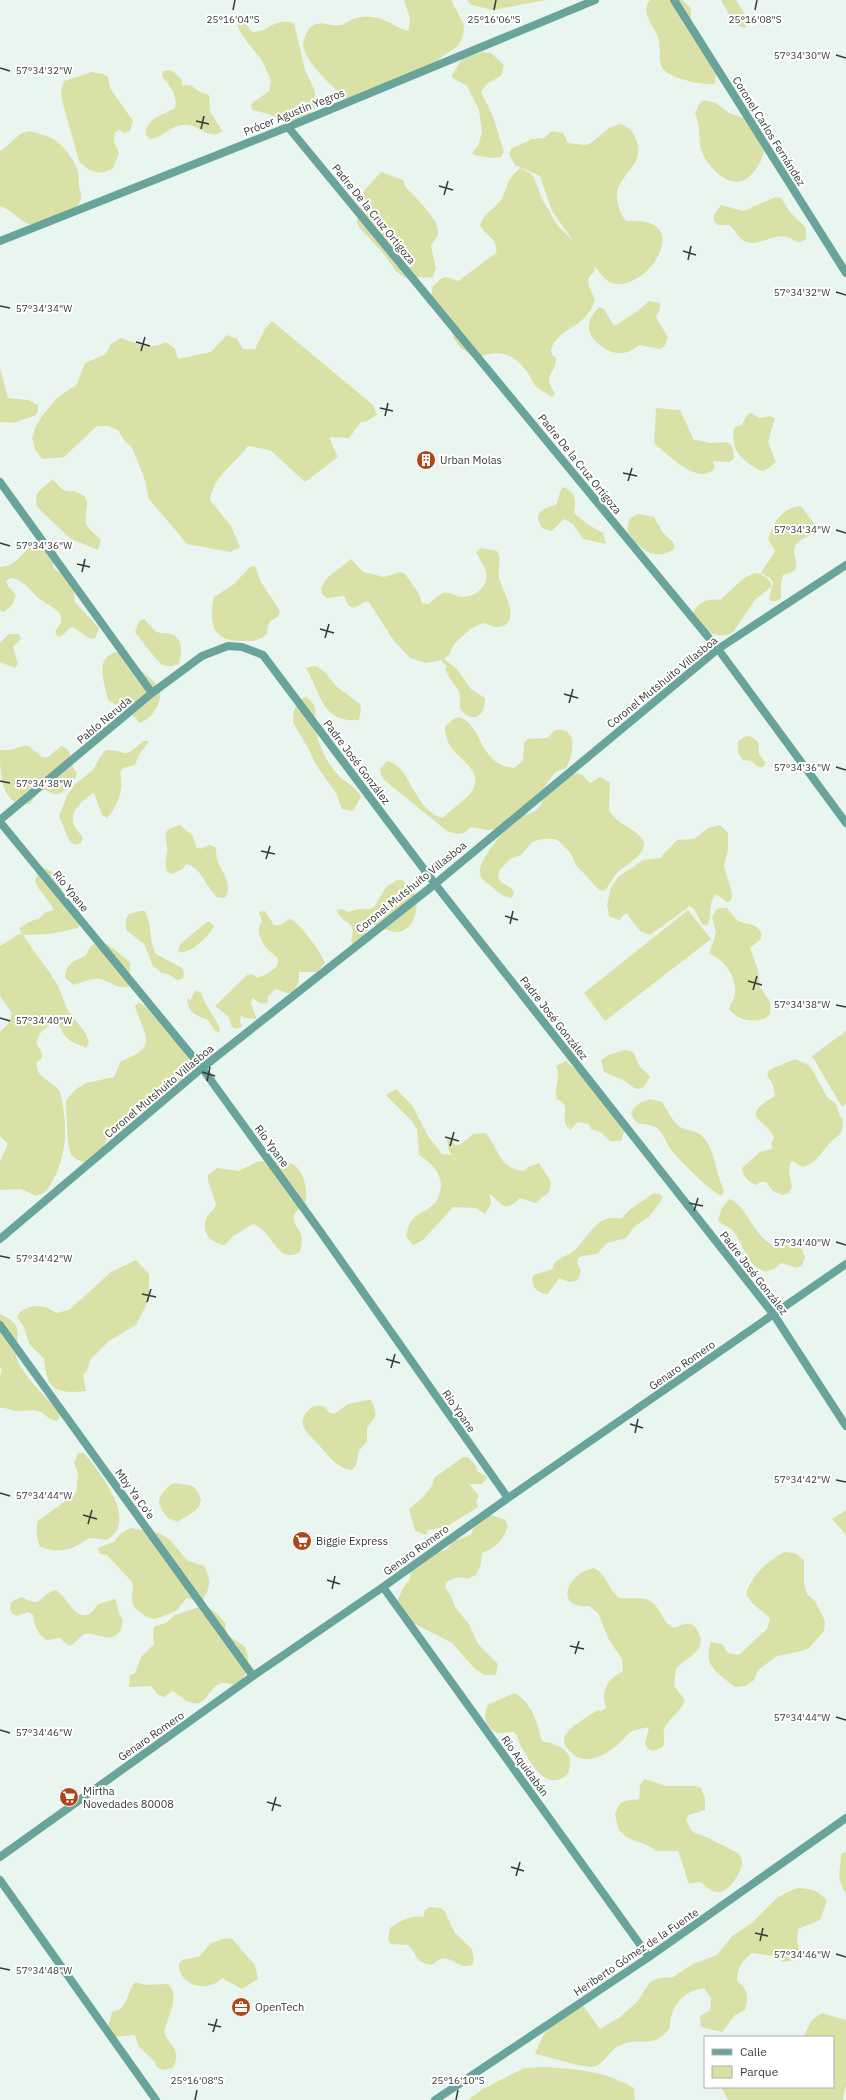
<svg xmlns="http://www.w3.org/2000/svg" width="846" height="2100" viewBox="0 0 846 2100" font-family="'IBM Plex Sans',sans-serif">
  <style>
    .green { fill: #dae1a7 }
    .lines { fill: none; stroke-linecap: round; stroke-linejoin: round }
    .minor { stroke: #68a39c; stroke-width: 8 }
    .ticks { fill: none; stroke: #343a37; stroke-width: 1.5 }
    .labels { text-anchor: middle; dominant-baseline: central; stroke-width: 4; stroke-linejoin: round; paint-order: stroke }
    .street-label { font-size: 11px; fill: #343a37; stroke: #fff }
    .poi-label { font-size: 11px; fill: #343a37; stroke: #fff; text-anchor: start }
    .ticks-label { font-size: 10px; text-anchor: middle; fill: #343a37; stroke: #fff; stroke-width: 4; stroke-linejoin: round; paint-order: stroke }
  </style>
  <rect width="100%" height="100%" fill="#e9f6ef"/>
  <path class="green" d="M404 0H451L464 25 463 36 458 46 443 56 421 74 348 99 343 96C332 86 304 61 303 45 303 39 307 32 310 27 324 19 327 27 340 25 345 25 349 20 354 19 376 11 389 24 407 31L409 29 410 18Z
    M467 0H546L493 10 471 5Z
    M650 0H682L691 8V20L717 73 714 84C703 86 671 78 664 70 657 62 661 49 659 40 656 27 639 14 650 0Z
    M721 0H736L748 20 745 28 734 24Z
    M242 19 252 32C269 33 272 17 294 23L305 70 315 91V109L311 113 289 125 269 114 252 110 251 104 269 91 271 80 261 59 247 42 238 28 237 23Z
    M483 52 491 53 504 65 501 76 488 83 481 92 492 114 504 151 501 157 492 158 474 155 472 153 478 146 482 132 479 110 467 86 453 78 452 75 463 58Z
    M169 70 174 72 182 80V85H190L199 91 209 95 210 111 222 131C210 141 200 126 188 125 173 123 163 138 150 139L146 135C145 118 164 115 175 108 178 95 170 86 162 76L163 71Z
    M92 72 103 74 108 77 110 88 133 121 130 131 124 133 120 130 115 132 114 142 119 153 113 168C100 177 89 172 79 161L63 104 61 92 64 81Z
    M705 100 716 103 729 113 746 119 765 148C763 159 755 175 744 180 728 188 707 166 702 152 697 140 702 128 695 113L700 103Z
    M619 124C627 125 632 130 635 137 646 159 628 169 619 186 614 195 619 214 626 221 696 215 650 289 615 284 605 282 600 272 594 266L595 271C582 281 591 289 595 300 585 330 561 325 551 349L552 355 556 358C556 376 541 373 555 393L552 397C546 392 538 390 534 384 531 381 531 377 528 373 512 352 500 349 475 358L461 348 454 339 450 328 431 297 433 286 442 278 447 277 458 281 496 253C499 239 486 237 480 225 484 212 495 209 502 198 509 185 506 180 520 168L530 173 534 177 542 199 558 226 574 242 552 211 540 176 515 165 509 154 511 149 532 139 544 138 552 131 563 133 568 143 585 145 591 143 609 128Z
    M30 131C50 137 58 138 70 156 78 169 79 169 79 184 79 190 83 196 80 202 72 215 44 229 29 224 18 220 11 209 0 206V151C12 145 15 133 30 131Z
    M381 172 403 180 405 186C413 196 439 218 438 232 438 237 433 241 431 246L436 268 433 277C423 279 415 275 405 278L396 271 382 252 359 227 357 222 364 191Z
    M776 197 781 198 790 212 806 228V239C797 246 795 239 787 237 774 233 756 248 744 241 737 236 735 229 729 225H718L714 221V215L721 205 743 211Z
    M649 301 660 303V309L656 317 668 337 664 347 659 349 640 345C634 348 630 352 623 353 610 355 588 341 589 326 589 318 594 313 599 307L604 309 614 326 635 313Z
    M272 321 373 405 377 415 365 422H361L349 438 330 437 333 447 338 457 305 482 270 450 248 446C234 465 214 475 210 500L231 526 240 547 230 552 187 544 149 499 144 477 132 448 124 440 118 430 108 426H97L64 457 42 459 35 449 32 438 36 426 42 416 57 398 77 384 85 363 106 354 111 344 121 338C138 344 149 351 166 342L175 349 178 359 211 352 227 335 237 339 243 349H255L265 329Z
    M0 368 8 398 28 400 38 405V410L36 415 14 423 0 422Z
    M656 408 680 410 694 440C699 440 705 442 710 443 724 443 734 437 734 459L729 462 713 461 715 467C701 489 666 453 654 443Z
    M752 413 759 418 770 416 775 418 768 442 776 462 764 471C756 471 740 458 736 450 733 445 733 434 734 428L742 424 748 414Z
    M53 479C59 487 63 493 74 491 96 498 83 509 86 523 88 529 96 535 101 540L98 550 71 539 38 508C31 492 44 488 53 479Z
    M562 487C576 490 576 501 574 513L587 524 603 533 606 544 583 539 573 524 564 519 552 531 542 528C532 513 542 508 556 505Z
    M801 506 815 525V531C810 537 800 538 795 546 791 555 802 567 792 572 789 574 787 573 783 575L781 583V598L776 601H771L769 599 773 582 770 578 761 573 775 551 768 539C774 521 782 508 801 506Z
    M638 514 654 517 663 533 673 542 675 548C657 564 634 547 627 529L630 518Z
    M38 543 55 549 57 554 53 564 54 569 64 575 73 584 75 602 99 628 95 639C84 639 81 629 71 627L63 635 58 637 55 632 61 622V616L58 611 38 598 26 585 16 579 11 578 6 581 8 586 16 595 12 605 4 612 0 611V567C21 565 20 550 38 543Z
    M481 548 497 551C503 560 497 569 499 578 502 590 524 624 498 627 491 628 486 620 478 625 470 629 459 638 454 645 449 651 452 654 444 659L456 668 471 689 485 698C485 709 481 721 468 716 465 714 463 713 461 710 458 705 462 698 459 692 455 684 448 678 445 668L447 666 443 663 442 660 426 663 410 658 394 641 369 602H364L354 608 349 606 344 596 327 598 322 594 321 588 327 578 351 559 363 572 384 577 400 572 405 574 418 592 422 603 428 604C433 601 437 595 443 593 450 591 454 596 461 597 474 598 489 587 486 572 485 566 479 559 476 552Z
    M255 566 261 582 280 611 278 617C269 620 267 625 267 634 259 641 254 641 244 641 213 642 208 625 214 597L234 584 250 567Z
    M755 573 761 574 771 582V587L755 600 733 632C727 638 711 635 705 630 700 627 697 619 693 614 697 602 708 598 720 600L744 578Z
    M144 619 155 631C160 634 165 632 170 634 185 638 181 654 179 664 173 666 168 667 163 665 157 662 140 638 135 632L139 621Z
    M9 634H19L21 639 13 647 18 664 15 668 0 662V643Z
    M117 652C121 654 156 682 158 686 165 700 153 719 139 723L136 718 108 700C105 684 93 657 117 652Z
    M316 666 325 672 336 686 360 704 361 709 359 720C321 723 321 693 306 668Z
    M306 697C323 709 311 718 316 733 320 748 328 765 339 776 347 784 356 786 361 797L353 811 342 809 336 793 316 765 308 748 293 722 294 710 300 699Z
    M459 717C483 724 478 765 514 768L523 761 524 743 528 739 547 738 555 730C579 727 574 754 566 768L555 772 536 799 499 829 488 830 471 827C462 836 459 835 447 831L384 780 381 775 380 769 387 761C412 766 412 810 443 818 452 808 464 802 472 791 484 773 462 761 453 750 448 744 445 735 445 727L453 719Z
    M746 736 752 737 758 742 759 754 766 763 763 767H758L751 761 743 760 738 753V741Z
    M143 741H149L139 755 135 765 124 768 120 772C124 788 119 805 107 818L102 815 94 793C84 798 68 813 74 825 76 830 80 833 83 838L81 843 76 845 71 843 68 838 59 816 67 796 74 785 93 770 102 754 106 750C128 750 122 761 143 741Z
    M27 745 42 757H48L61 746C75 750 67 762 77 773 75 783 66 791 56 795L45 790H40L30 804C0 808 0 772 0 750H10Z
    M577 773 582 775 590 783 600 777 610 782 609 810C618 825 630 826 640 836 655 850 625 865 617 873 612 879 609 886 604 891L599 890 576 865 571 854 560 842 555 839H542L532 842 521 855 510 859 499 871 498 877 501 882 511 888 514 893 512 898C503 897 497 892 491 886 487 883 482 880 480 875 476 861 507 827 518 818 523 814 530 814 535 811 541 807 543 799 547 793 552 785 568 775 577 773Z
    M180 825 193 836 196 847 200 849 209 845 215 847C217 852 216 858 218 862 223 874 233 884 225 898L217 897C206 887 201 867 186 864L183 869 172 874 167 871C163 859 169 854 167 846 165 833 163 829 180 825Z
    M720 825 728 833V850L724 866 732 893 731 901 727 902 716 894C707 905 713 915 707 926L702 924 694 909 690 906 650 935 640 931 626 913 619 920 609 916 607 905 611 887 618 877 643 860 660 858 677 840 694 839 708 828Z
    M44 868C62 874 63 886 61 903L77 909C83 915 83 921 78 928 57 933 45 935 23 935 34 953 48 968 58 986 63 995 64 1005 69 1012 77 1025 85 1027 89 1043L86 1048C80 1045 70 1042 66 1037 61 1031 61 1025 55 1021L41 1032 36 1043 42 1053V1058L37 1062C34 1078 53 1080 60 1092 67 1121 68 1146 56 1174 51 1184 48 1193 36 1196L21 1189 0 1190V1161L8 1144 0 1136V1032L9 1023 12 1013 0 996V946L17 935 22 934 19 928 29 922 40 918 44 913 54 910C49 899 39 892 35 881L39 870Z
    M397 880H402C407 884 412 889 415 894 420 908 414 931 397 932 386 932 380 924 370 924L365 935 353 946 351 941C358 918 341 926 337 910L342 909 348 912 358 909H370L375 906 386 887Z
    M721 908H727C730 911 732 915 735 918 744 927 754 919 762 934L760 940 750 948 758 970 760 987 770 1002V1014L766 1018C753 1023 738 1021 729 1009 730 1004 734 1000 735 995 737 978 725 959 709 954L716 933 712 917 716 910Z
    M688 910 711 939 605 1021 584 993Z
    M140 911H145C153 927 148 940 156 954L182 968 184 973 183 979 177 980 168 974 162 973 153 966 144 944 126 930V919L129 914Z
    M265 911 274 925H280L289 919C299 921 321 952 325 963L317 972H299V982L293 993H287L276 989 268 996V1002L262 1004 252 998 251 1004 257 1019 245 1018 241 1015 240 1021 242 1026 237 1029 232 1027 228 1016 215 1006 247 975 253 974 257 978 267 974 276 967 278 962 277 957C267 951 252 932 262 922L259 912Z
    M207 922H210L214 926C210 935 190 955 179 952L178 950 181 943Z
    M96 942 107 944 130 962V979L132 984C121 993 111 981 99 979 91 978 81 983 74 985L65 978C65 965 74 960 85 956L91 946Z
    M196 990 201 993C206 1007 213 1014 220 1028L219 1033 214 1030 208 1020C195 1015 188 1013 187 998L190 1000Z
    M138 1002C163 1015 181 1043 193 1069L182 1080 171 1084 158 1102 144 1111 120 1135 110 1136 106 1140 102 1150 86 1163 76 1159 71 1155 68 1144 66 1103 68 1098 76 1089 86 1083 114 1077 121 1061C159 1047 145 1036 135 1007Z
    M846 1031V1104L842 1107 812 1056Z
    M625 1050C638 1052 634 1057 639 1065 641 1069 647 1072 650 1077L644 1087 639 1089 634 1088 625 1081 604 1072 601 1060 608 1055Z
    M795 1059 810 1066 827 1097 836 1104 840 1116 843 1120C843 1138 838 1133 829 1144 820 1154 817 1162 803 1167L792 1161C786 1168 791 1178 792 1188L788 1193 783 1195 773 1191 766 1182H760L756 1185C748 1181 743 1177 742 1168L760 1152 772 1149 771 1143 774 1138C767 1118 736 1119 775 1096L773 1085 767 1075 769 1070Z
    M566 1061 575 1069 585 1073 625 1130 621 1141H610L601 1133 591 1129 589 1124 578 1122 570 1130C569 1127 565 1125 565 1122 563 1111 570 1105 557 1099 553 1086 562 1077 556 1066Z
    M396 1089 412 1105 428 1136 442 1154 452 1155 449 1151 447 1140H452L455 1145H460L473 1134 485 1133C501 1149 496 1167 524 1171L528 1167 539 1163 551 1182 549 1192 536 1203 520 1198C505 1213 503 1205 490 1194L491 1204 485 1214 475 1208 453 1207 423 1240 413 1245 406 1236C412 1210 419 1218 435 1203 437 1201 438 1198 439 1195 446 1177 433 1164 419 1155L417 1129 410 1119 386 1095Z
    M650 1099 662 1102C667 1110 673 1122 680 1127 687 1131 698 1131 703 1137 716 1152 715 1172 724 1190L722 1196C712 1193 680 1161 672 1151 667 1145 665 1136 659 1130 649 1119 637 1132 631 1112 636 1105 641 1101 650 1099Z
    M259 1161C266 1162 274 1160 281 1161 303 1162 307 1183 306 1201L294 1214C292 1231 307 1227 300 1252 278 1266 273 1231 253 1224L233 1236 225 1245C210 1244 200 1231 207 1217 210 1212 214 1210 216 1204L208 1181V1175L217 1168 239 1171Z
    M654 1193 660 1194 663 1198 649 1217 635 1226 626 1238 607 1243 597 1254 583 1256 578 1258 577 1263 581 1271 578 1280 570 1282 559 1278 548 1294C537 1294 530 1286 533 1275L553 1269C553 1258 568 1257 575 1250 584 1241 594 1223 606 1219 611 1217 617 1219 622 1218L629 1210Z
    M729 1199C744 1203 754 1234 769 1243 775 1247 780 1245 787 1245 792 1246 797 1248 802 1249L805 1257 802 1266 797 1268 781 1263 777 1267 766 1272C746 1266 744 1244 733 1231 729 1226 721 1225 718 1220L722 1208Z
    M136 1260 149 1274V1300L136 1325 109 1341 90 1360 87 1371 83 1375 86 1391C56 1394 47 1391 44 1359L29 1344 24 1327 17 1317 20 1312C32 1303 44 1305 56 1313L69 1310 111 1272Z
    M0 1314C31 1326 10 1344 18 1362 27 1380 45 1395 58 1411L60 1416 57 1421C48 1420 45 1413 38 1411 30 1409 23 1412 15 1411 9 1410 6 1407 0 1408V1376L2 1369 0 1368Z
    M368 1400H371C380 1419 374 1415 367 1429V1441L359 1451 356 1465 352 1470C336 1468 328 1455 318 1444 310 1435 296 1426 306 1413 310 1407 316 1405 323 1406L329 1412 334 1414 348 1404Z
    M78 1453H84C99 1472 140 1520 107 1540L89 1538C72 1550 60 1554 40 1547 37 1538 35 1530 38 1521L76 1493 78 1473 74 1463Z
    M463 1457H468L476 1466 477 1471 487 1477 482 1484H469L479 1496 476 1501 478 1507 446 1527 428 1530 426 1535 415 1531 409 1509 423 1497 432 1486 434 1478Z
    M175 1483C191 1486 195 1482 201 1500 199 1513 187 1514 178 1522L168 1518C159 1507 155 1502 165 1490 169 1486 170 1484 175 1483Z
    M846 1510V1535L832 1519Z
    M489 1514 505 1520 508 1526C503 1540 496 1548 482 1553L481 1564 476 1575 467 1579C459 1576 454 1578 446 1582L445 1587 451 1596 455 1607 469 1624 478 1644 498 1664 496 1675H485L475 1669 452 1643 411 1622 396 1604 403 1588 410 1579C408 1563 433 1552 446 1550L454 1541 471 1535 475 1524Z
    M131 1528 159 1533 169 1539 188 1561 204 1566C211 1578 211 1588 203 1599L198 1601 187 1598 176 1611 155 1619C146 1618 130 1609 132 1597 132 1591 134 1588 132 1582L107 1555 100 1554 98 1548 114 1542 121 1533Z
    M784 1552 795 1553 804 1560V1583L807 1594 815 1601 825 1621 824 1631 809 1648 798 1652 777 1656 758 1670 754 1680 746 1686 735 1687C718 1673 702 1666 711 1642L722 1644 728 1653 739 1655 767 1629 770 1618 752 1603 746 1594C751 1576 767 1561 784 1552Z
    M594 1568C607 1574 608 1590 620 1598 624 1600 639 1595 650 1601 661 1607 662 1623 674 1628 681 1625 691 1620 696 1628 711 1652 687 1655 676 1669L674 1686 685 1700C682 1710 672 1716 666 1725 661 1731 666 1740 663 1747L653 1751 648 1749 645 1744 649 1727C645 1728 639 1729 634 1730 627 1733 622 1742 616 1746 604 1756 585 1766 572 1753 568 1749 564 1746 564 1740 564 1729 589 1716 598 1710L601 1711 606 1708C600 1690 608 1679 623 1671L622 1659 609 1640 598 1613 589 1606C554 1610 566 1573 594 1568Z
    M56 1590C69 1598 80 1633 98 1604L115 1599C119 1606 117 1613 123 1619L121 1630C109 1646 96 1631 85 1634 80 1636 75 1643 70 1646 54 1636 67 1637 47 1640 38 1635 34 1625 33 1615L28 1612 17 1616 12 1614 10 1609 11 1602 22 1597C43 1610 39 1594 56 1590Z
    M202 1606C213 1608 219 1615 226 1624 223 1637 236 1639 245 1647 251 1663 250 1677 233 1685 209 1674 211 1708 192 1703 185 1701 179 1695 173 1691L164 1697 158 1695 151 1686 129 1687 130 1675 135 1673 141 1657 154 1644 153 1631 155 1626 166 1623 175 1615Z
    M514 1693C532 1702 537 1723 542 1741 554 1744 570 1747 570 1763 570 1768 569 1774 564 1777 545 1790 530 1762 522 1748 518 1742 519 1737 514 1732L497 1733C485 1727 482 1716 488 1705Z
    M645 1779 666 1786H695L701 1788 705 1799V1810L689 1815 686 1820 691 1830 695 1833 706 1837 738 1853C740 1856 742 1858 742 1861 743 1871 729 1892 719 1892 711 1893 706 1885 700 1882L689 1884 678 1851H656C646 1841 631 1843 622 1833 617 1829 617 1821 615 1815 621 1797 624 1802 639 1799 641 1790 637 1786 645 1779Z
    M846 1852V1894C835 1877 841 1872 841 1854Z
    M798 1888C812 1889 818 1890 827 1901L820 1920 798 1929 797 1939 799 1950 793 1960 783 1962 773 1956 752 1953C741 1962 737 1968 737 1981 748 1990 749 1996 745 2010L735 2015 722 2032 701 2027 700 2016 710 2010 711 1998 704 1988C684 1990 669 2008 670 2028 652 2051 643 2035 621 2045 609 2049 605 2065 592 2067 585 2068 545 2056 535 2054 546 2025 555 2019 581 2003L600 2029 620 2017 637 2002 650 1982 660 1978 673 1977 693 1964 717 1955 732 1936 752 1923 776 1899 787 1892Z
    M430 1907 441 1908 445 1912 455 1933 472 1949 474 1960 472 1965C452 1971 452 1948 432 1965 413 1962 419 1955 408 1945L391 1944 388 1940 390 1928C399 1921 411 1915 423 1917L425 1910Z
    M226 1938 232 1939 255 1965 258 1979 242 1989 222 1978C208 1994 177 1985 179 1963L183 1960 200 1956 211 1943Z
    M135 1982 146 1985 168 1984C181 1995 167 2018 164 2032 170 2048 182 2048 173 2068L163 2070 157 2067 155 2062 138 2046 135 2035 113 2037 108 2027 112 2012C114 2011 116 2011 118 2010 127 2006 129 1989 135 1982Z
    M822 2013 846 2020V2084L843 2100H728L721 2087H833V2037H803L812 2020Z
    M547 2067C582 2070 602 2070 634 2088L635 2100H468L483 2089 524 2068Z"/>
  <g class="lines">
    <path class="minor" d="M674 0 846 273
      M288 127 718 649 846 823
      M0 241 288 127 595 0
      M0 482 152 693
      M0 820 152 693 202 656 228 646 242 647 263 655 435 884 774 1315 846 1426
      M0 822 202 1068 320 1231 508 1498
      M0 1239 202 1068 435 884 718 649 846 565
      M0 1325 253 1676
      M383 1587 649 1957
      M0 1857 253 1676 383 1587 508 1498 846 1264
      M0 1880 156 2100
      M435 2100 649 1957 846 1818"/>
  </g>
  <path class="ticks" d="M233 10 235 0M494 10 496 0M755 10 757 0M836 55 846 58M0 68 10 71M196 121 209 124M201 129 204 116M439 186 453 190M444 195 448 181M683 251 696 255M688 260 691 246M836 292 846 295M0 306 10 308M136 342 150 346M141 351 145 337M380 408 393 411M385 416 388 403M623 473 637 476M628 481 632 468M836 530 846 533M0 543 10 546M77 564 90 567M82 572 85 559M320 629 334 633M325 638 329 624M564 694 578 698M569 703 573 689M836 767 846 770M0 781 10 783M261 851 275 854M266 859 270 846M505 916 518 920M510 924 513 911M748 981 762 985M753 990 757 976M836 1005 846 1007M0 1018 10 1021M202 1072 215 1076M207 1081 210 1067M445 1137 459 1141M450 1146 454 1132M689 1203 703 1206M694 1211 698 1198M836 1242 846 1245M0 1256 10 1258M142 1294 156 1297M147 1302 151 1289M386 1359 400 1363M391 1368 395 1354M630 1424 643 1428M635 1433 638 1419M836 1480 846 1482M0 1493 10 1496M83 1515 97 1519M88 1524 92 1510M327 1580 340 1584M332 1589 335 1576M570 1646 584 1649M575 1654 579 1641M836 1717 846 1720M0 1730 10 1733M267 1802 281 1806M272 1811 276 1797M511 1867 524 1871M516 1876 520 1862M755 1933 768 1936M760 1941 763 1928M836 1954 846 1957M0 1968 10 1970M208 2024 221 2027M213 2032 217 2019M195 2100 197 2090M456 2100 458 2090"/>
  <defs>
    <symbol id="building-disc" viewBox="-11 -11 22 22"><circle r="9.5" fill="#ac471a" stroke="#fff"/><path d="M-4-6H4V6H1V3H-1V6H-4ZM-2.5-4.3h1.7v1.8h-1.7ZM.8-4.3h1.7v1.8H.8ZM-2.5-1h1.7V.8h-1.7ZM.8-1h1.7V.8H.8Z" fill="#fff"/></symbol>
    <symbol id="supermarket-disc" viewBox="-11 -11 22 22"><circle r="9.5" fill="#ac471a" stroke="#fff"/><path d="M-6-5.5h2.5l.6 2H6L4.5 2H-2.5L-4.4-4H-6ZM-1.5 3.2a1.3 1.3 0 1 0 .1 0ZM3 3.2a1.3 1.3 0 1 0 .1 0Z" fill="#fff"/></symbol>
    <symbol id="office-disc" viewBox="-11 -11 22 22"><circle r="9.5" fill="#ac471a" stroke="#fff"/><path d="M-6-3h4V-5.5h4V-3h4V5H-6ZM-1-4.5V-3h2v-1.5ZM-6 0V1H6V0Z" fill="#fff"/></symbol>
  </defs>
  <g fill-rule="evenodd">
    <use href="#building-disc" x="415" y="449" width="22" height="22"/>
    <use href="#supermarket-disc" x="291" y="1530" width="22" height="22"/>
    <use href="#supermarket-disc" x="58" y="1786" width="22" height="22"/>
    <use href="#office-disc" x="230" y="1996" width="22" height="22"/>
  </g>
  <g class="labels">
    <g class="street-label">
      <text transform="translate(294 112) rotate(-22)">Prócer Agustín Yegros</text>
      <text transform="translate(769 131) rotate(58)">Coronel Carlos Fernández</text>
      <text transform="translate(374 214) rotate(51)">Padre De la Cruz Ortigoza</text>
      <text transform="translate(580 464) rotate(51)">Padre De la Cruz Ortigoza</text>
      <text transform="translate(662 682) rotate(-39)">Coronel Mutshuito Villasboa</text>
      <text transform="translate(104 720) rotate(-40)">Pablo Neruda</text>
      <text transform="translate(357 762) rotate(53)">Padre José González</text>
      <text transform="translate(411 887) rotate(-39)">Coronel Mutshuito Villasboa</text>
      <text transform="translate(71 891) rotate(51)">Río Ypane</text>
      <text transform="translate(554 1018) rotate(52)">Padre José González</text>
      <text transform="translate(159 1091) rotate(-40)">Coronel Mutshuito Villasboa</text>
      <text transform="translate(272 1146) rotate(54)">Río Ypane</text>
      <text transform="translate(754 1273) rotate(52)">Padre José González</text>
      <text transform="translate(682 1365) rotate(-35)">Genaro Romero</text>
      <text transform="translate(459 1411) rotate(55)">Río Ypane</text>
      <text transform="translate(135 1494) rotate(54)">Mby Ya Co'e</text>
      <text transform="translate(416 1550) rotate(-36)">Genaro Romero</text>
      <text transform="translate(151 1736) rotate(-35)">Genaro Romero</text>
      <text transform="translate(525 1766) rotate(54)">Río Aquidabán</text>
      <text transform="translate(636 1952) rotate(-34)">Heriberto Gómez de la Fuente</text>
    </g>
    <g class="poi-label">
      <text x="440" y="460">Urban Molas</text>
      <text x="316" y="1541">Biggie Express</text>
      <text x="83" y="1791">Mirtha<tspan x="83" dy="13">Novedades 80008</tspan></text>
      <text x="255" y="2007">OpenTech</text>
    </g>
  </g>
  <g class="ticks-label">
    <text x="755" y="23">25°16'08"S</text>
    <text x="233" y="23">25°16'04"S</text>
    <text x="494" y="23">25°16'06"S</text>
    <text x="802" y="59">57°34'30"W</text>
    <text x="44" y="74">57°34'32"W</text>
    <text x="802" y="296">57°34'32"W</text>
    <text x="44" y="312">57°34'34"W</text>
    <text x="802" y="533">57°34'34"W</text>
    <text x="44" y="549">57°34'36"W</text>
    <text x="802" y="771">57°34'36"W</text>
    <text x="44" y="787">57°34'38"W</text>
    <text x="802" y="1008">57°34'38"W</text>
    <text x="44" y="1024">57°34'40"W</text>
    <text x="802" y="1246">57°34'40"W</text>
    <text x="44" y="1262">57°34'42"W</text>
    <text x="802" y="1483">57°34'42"W</text>
    <text x="44" y="1499">57°34'44"W</text>
    <text x="802" y="1721">57°34'44"W</text>
    <text x="44" y="1736">57°34'46"W</text>
    <text x="802" y="1958">57°34'46"W</text>
    <text x="44" y="1974">57°34'48"W</text>
    <text x="197" y="2084">25°16'08"S</text>
    <text x="458" y="2084">25°16'10"S</text>
  </g>
  <rect x="704" y="2036" width="130" height="52" fill="#ffffff" stroke="#aeb0af"/>
  <rect x="712" y="2049" width="20" height="6" fill="#68a39c" stroke="#aeb0af"/>
  <text x="740" y="2056" font-size="12" fill="#343a37">Calle</text>
  <rect x="712" y="2066" width="20" height="12" fill="#dae1a7" stroke="#aeb0af"/>
  <text x="740" y="2076" font-size="12" fill="#343a37">Parque</text>
</svg>
